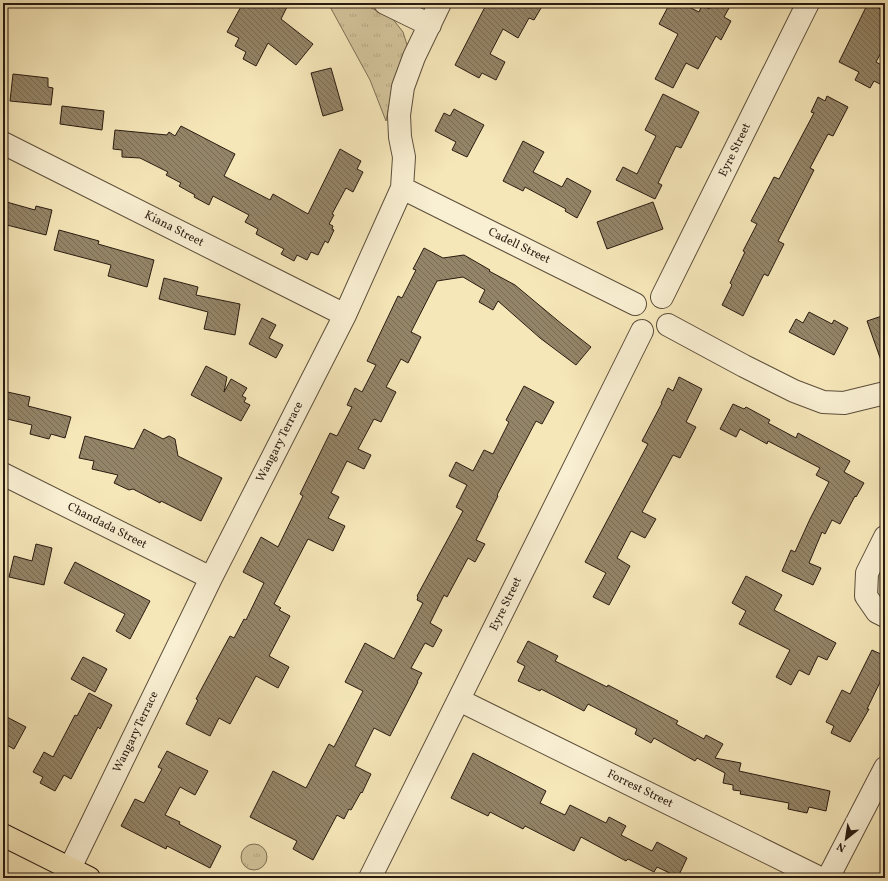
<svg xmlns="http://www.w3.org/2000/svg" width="888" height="881" viewBox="0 0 888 881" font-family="Vollkorn,serif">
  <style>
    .park { fill: url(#park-tufts); stroke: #7e7056 }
    .building { fill: url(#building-back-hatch); stroke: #291b11 }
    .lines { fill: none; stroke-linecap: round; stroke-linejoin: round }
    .minor-casing { stroke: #5c4e3b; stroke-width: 24 }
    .major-casing { stroke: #291b11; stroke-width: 24 }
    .minor { stroke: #f9efd2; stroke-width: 22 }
    .major { stroke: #f6e7b9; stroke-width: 22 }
    .labels { text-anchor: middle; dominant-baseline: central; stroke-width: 4; stroke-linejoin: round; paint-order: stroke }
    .street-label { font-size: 12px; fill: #291b11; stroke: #f9efd2 }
  </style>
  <defs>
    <pattern id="park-tufts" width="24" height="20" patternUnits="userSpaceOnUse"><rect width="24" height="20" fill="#d3c49c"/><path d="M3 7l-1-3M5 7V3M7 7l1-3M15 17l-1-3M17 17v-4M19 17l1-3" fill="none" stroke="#b5a885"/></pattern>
    <pattern id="building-back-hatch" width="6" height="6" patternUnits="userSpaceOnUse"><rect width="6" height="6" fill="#948568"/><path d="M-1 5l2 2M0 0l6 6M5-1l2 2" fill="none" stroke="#796c54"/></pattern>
  </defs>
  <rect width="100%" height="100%" fill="#f6e7b9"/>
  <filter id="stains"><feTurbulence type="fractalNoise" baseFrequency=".005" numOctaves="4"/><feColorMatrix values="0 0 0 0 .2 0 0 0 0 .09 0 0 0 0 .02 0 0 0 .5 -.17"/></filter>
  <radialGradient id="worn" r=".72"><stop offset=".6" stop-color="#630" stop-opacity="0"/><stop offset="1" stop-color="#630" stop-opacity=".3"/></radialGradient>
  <path class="park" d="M328 3H361L392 18 403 32 408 48 394 81 386 121 370 80Z
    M885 558V606L875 593 876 576Z
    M241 857a13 13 0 1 1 26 0a13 13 0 1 1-26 0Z"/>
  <path class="building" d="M243 3H289L281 19 313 44 296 65 268 43 256 66 243 59 246 52 235 46 239 38 227 32Z
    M496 3H544L534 20 529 18 518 38 503 29 490 54 505 62 496 80 482 73 479 78 455 65 486 5 493 8Z
    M670 3H681L699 12 702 5 709 9 711 3H720L729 8 724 17 731 21 721 40 716 36 698 69 686 63 673 88 655 79 678 34 659 24Z
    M868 3 885 11V45L876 62 885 67V74L880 84 874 81 870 88 855 80 859 72 839 62Z
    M331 68 343 110 323 116 311 73Z
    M13 74 48 78V87L53 88 51 105 10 101Z
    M663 94 699 112 681 148 676 146 658 183 662 185 655 199 616 180 623 167 637 174 656 136 645 130Z
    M827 96 848 107 833 136 828 134 810 168 814 170 778 241 784 244 768 276 764 274 743 316 722 305 732 285 730 283 745 252 743 251 757 224 751 221 774 177 779 179 814 113 811 112 818 97 825 101Z
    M62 106 104 111 102 130 60 124Z
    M454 109 484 125 467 157 452 150 456 142 435 131 444 113 450 116Z
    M181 126 235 154 224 176 270 200 273 194 308 214 340 149 361 161 357 169 363 172 353 192 346 188 332 214 334 215 329 224 333 226 332 229 334 230 328 243 325 241 318 255 311 252 307 260 297 255 294 261 281 254 284 249 256 234 258 229 245 222 249 215 213 196 209 205 194 197 195 195 179 186 181 183 166 175 168 172 140 158 122 157V150L113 149 115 130 167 135 169 132 175 136Z
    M523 141 544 152 533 172 562 187 567 178 591 191 577 218 565 211 566 209 525 187 523 191 503 181Z
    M3 201 35 210 36 206 52 210 46 235 3 224Z
    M653 202 663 229 607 249 597 222Z
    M59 230 99 241 98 244 154 260 147 287 108 276 111 265 54 250Z
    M424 248 443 258 464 255 490 270 489 271 515 285 563 325 591 347 576 365 540 338 498 301 493 310 479 302 485 290 463 277 437 281 411 332 421 337 408 363 401 359 386 387 396 392 381 422 374 419 358 449 371 455 364 469 347 461 331 493 339 497 328 518 345 526 333 551 308 539 274 604 281 608 279 610 290 616 269 656 289 667 278 688 256 676 230 724 219 718 210 736 186 724 198 700 196 699 230 636 234 638 244 619 246 620 264 583 243 572 261 537 278 547 303 496 300 494 330 433 337 436 352 407 347 405 355 388 362 392 376 365 367 361 398 296 402 298 416 270 413 269Z
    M164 278 198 287 196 295 240 304 235 335 204 329 208 312 159 299Z
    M809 312 832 324 834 320 848 328 834 355 789 332 796 319 803 323Z
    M885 315V366H883L867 321Z
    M262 318 276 325 269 338 283 345 276 358 249 344Z
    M206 366 227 377 224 392 231 379 247 388 242 396 246 398 244 402 250 405 241 421 191 395Z
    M679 377 702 389 686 422 696 427 680 458 673 455 642 512 656 519 645 538 631 531 617 558 630 566 609 605 593 597 606 573 585 562 648 444 642 441 662 403H661L668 388 673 391Z
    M524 386 554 402 542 424 536 421 497 495 498 496 476 540 485 544 475 562 468 558 447 597 444 595 430 623 442 630 433 647 425 643 411 668 422 673 417 682H418L390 736 374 728 355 766 371 774 362 793 361 792 351 810 349 809 344 819 337 815 313 860 293 849 297 841 250 817 273 771 306 788 329 744 334 747 363 691 345 682 365 643 394 659 423 603 417 600 418 597 417 596 463 511 456 507 467 485 449 476 456 462 473 471 484 450 493 454 509 422 506 420Z
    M3 391 30 397 28 406 71 417 65 438 51 434 49 439 30 434 32 425 3 418Z
    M733 404 744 409 746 407 770 420 768 423 796 438 798 433 850 461 844 472 864 483 856 497 855 496 840 524 832 520 825 534 822 532 809 563 821 568 813 585 782 571 791 550 795 552 810 519 829 482 816 475 820 468 768 441 767 444 740 429 736 437 720 429Z
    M144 429 163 439 169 436 175 439 178 456 222 478 201 521 161 501 160 503 133 489 129 490 114 483 118 475 92 469 94 461 79 458 85 436 134 449Z
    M36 544 52 548 44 585 9 577 14 556 32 561Z
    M75 562 150 601 130 639 116 631 125 614 64 583Z
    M746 576 782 595 774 610 836 643 827 660 818 656 809 675 799 670 791 685 776 677 790 650 739 624 746 611 732 603Z
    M528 641 558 656 555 661 607 687 608 685 678 721 676 724 704 739 706 735 723 744 715 758 741 763 739 771 830 791 826 811 809 807 807 813 788 809 789 803 740 794 741 791 733 790V785L723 783 725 773 697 758 695 761 654 738 651 743 635 734 637 729 588 704 584 711 541 689 540 691 518 681 525 666 517 662Z
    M872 650 885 656V672L867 709H869L850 742 831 733 834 726 826 722 842 690 850 694Z
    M83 657 107 669 95 692 71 679Z
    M89 693 112 705 100 729 98 727 71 779 64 775 55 791 40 783 43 777 33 772 44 752 53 757 75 715 77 716Z
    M3 715 26 727 14 749 3 743Z
    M167 751 208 771 195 795 180 787 165 815 180 822 179 824 221 846 210 868 167 846 166 849 121 826 135 799 144 803 162 769 158 767Z
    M473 753 546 791 540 803 565 815 570 805 606 823 609 817 626 826 621 835 652 851 657 842 687 858 678 877 657 867 654 872 628 859 626 861 581 837 574 851 525 826 523 829 490 812 488 816 451 798Z"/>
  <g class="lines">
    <defs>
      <path id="minor" d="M385 3 430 25
        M3 143 345 315
        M402 188 635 304
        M662 297 808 3
        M668 325 744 366 794 391 823 402 844 403 885 393
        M3 474 211 578
        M885 537 867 573 866 596 877 612 885 616
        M459 700 820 878
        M70 868 211 578 345 315 402 188 404 157 400 137 399 115 403 87 414 57 440 3
        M370 878 642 331
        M828 878 885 768"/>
      <path id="major" d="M3 835 89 878"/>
    </defs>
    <use href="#minor" class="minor-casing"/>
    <use href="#major" class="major-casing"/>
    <use href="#minor" class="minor"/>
    <use href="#major" class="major"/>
  </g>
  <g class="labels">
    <g class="street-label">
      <text transform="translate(735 150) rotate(-64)">Eyre Street</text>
      <text transform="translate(174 229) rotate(27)">Kiana Street</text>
      <text transform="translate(519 246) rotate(26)">Cadell Street</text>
      <text transform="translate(280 442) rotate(-63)">Wangary Terrace</text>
      <text transform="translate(107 526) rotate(27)">Chandada Street</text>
      <text transform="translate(506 604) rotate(-64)">Eyre Street</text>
      <text transform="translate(136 732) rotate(-64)">Wangary Terrace</text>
      <text transform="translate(640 789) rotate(26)">Forrest Street</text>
    </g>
  </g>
  <rect width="888" height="881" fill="none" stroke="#f6e7b9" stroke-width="16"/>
  <rect x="4" y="4" width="880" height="873" fill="none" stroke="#291b11" stroke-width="2"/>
  <rect x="8" y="8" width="872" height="865" fill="none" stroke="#291b11"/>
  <g transform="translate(846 839) rotate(210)" stroke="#f9efd2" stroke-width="3" paint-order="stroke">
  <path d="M0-3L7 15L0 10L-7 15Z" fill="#291b11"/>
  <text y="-6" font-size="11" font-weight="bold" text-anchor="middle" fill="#291b11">N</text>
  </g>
  <rect width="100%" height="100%" filter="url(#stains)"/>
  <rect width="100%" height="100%" fill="url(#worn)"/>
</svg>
